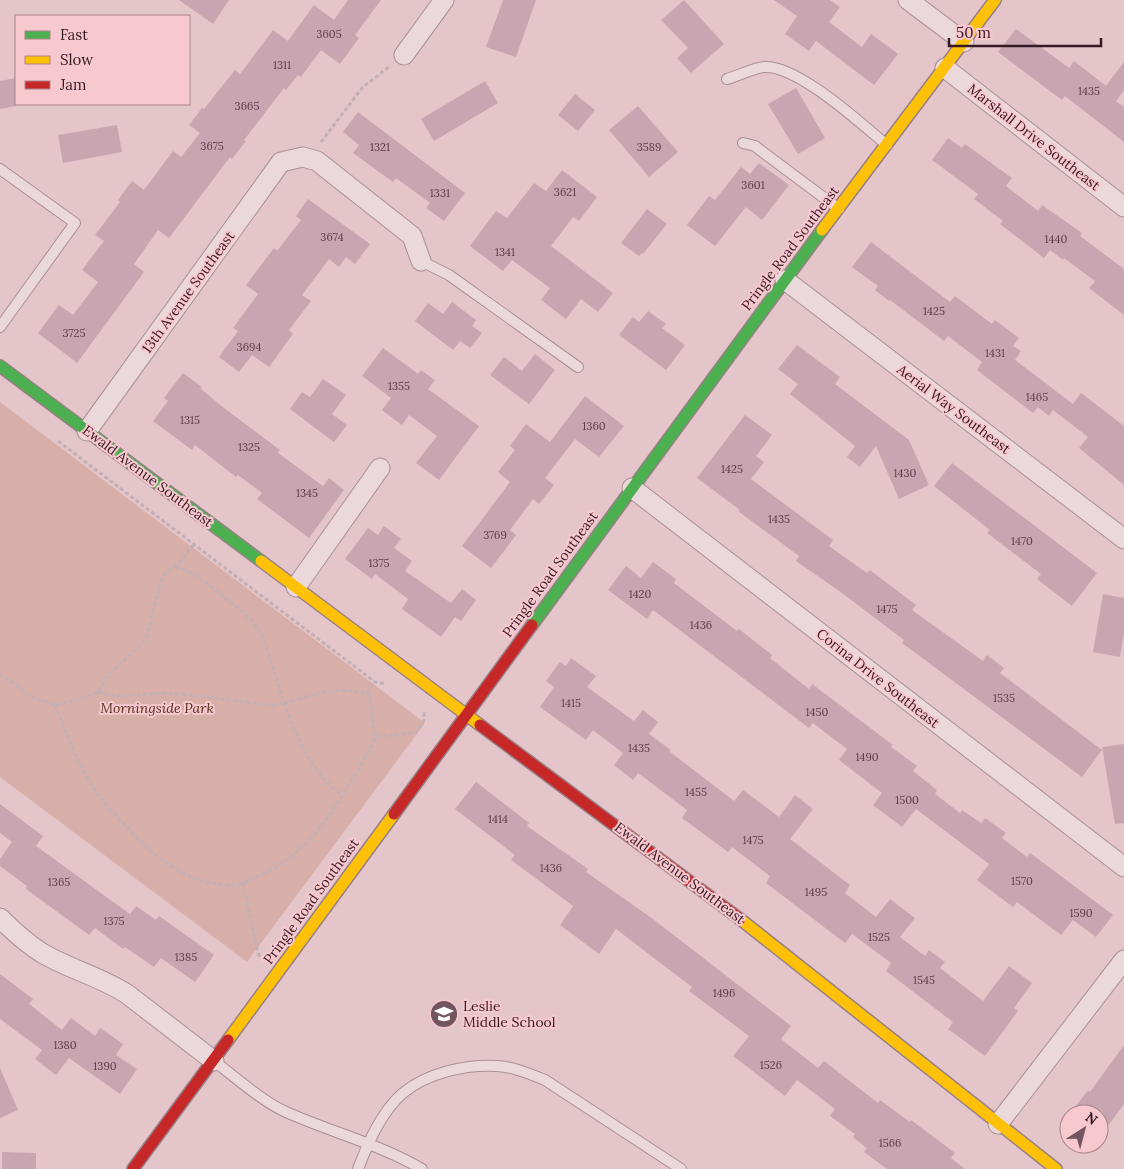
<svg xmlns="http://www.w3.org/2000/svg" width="1124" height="1169" viewBox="0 0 1124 1169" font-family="Lora,serif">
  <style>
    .green { fill: #d8afa8 }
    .building { fill: #c8a6b1 }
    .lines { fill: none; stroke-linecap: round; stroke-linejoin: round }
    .lane-casing { stroke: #a89095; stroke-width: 12 }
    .street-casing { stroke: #a89095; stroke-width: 21 }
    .fast-casing { stroke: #978085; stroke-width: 14 }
    .slow-casing { stroke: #978085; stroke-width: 14 }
    .jam-casing { stroke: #978085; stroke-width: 14 }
    .path { stroke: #c3b0b4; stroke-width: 3; stroke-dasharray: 4 2.5; stroke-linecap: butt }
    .lane { stroke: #ebd8db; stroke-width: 10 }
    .street { stroke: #ebd8db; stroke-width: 19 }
    .fast { stroke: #4caf50; stroke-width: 11 }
    .slow { stroke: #ffc107; stroke-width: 11 }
    .jam { stroke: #c62828; stroke-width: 11 }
    .labels { text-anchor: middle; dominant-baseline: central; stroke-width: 4; stroke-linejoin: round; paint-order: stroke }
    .number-label { font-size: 11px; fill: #5a3c47 }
    .street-label { font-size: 14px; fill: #351924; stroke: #f8c8cf }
    .park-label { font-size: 14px; font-style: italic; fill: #54321d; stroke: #f8c8cf }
    .poi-label { font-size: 14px; fill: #351924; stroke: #f8c8cf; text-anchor: start }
  </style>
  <rect width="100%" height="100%" fill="#e4c5ca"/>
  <path class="green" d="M0 402 425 723 247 962 0 777Z"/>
  <path class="building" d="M179 0H229L213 24Z
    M348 0H381L355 35 359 38 340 64 321 50 301 77 298 75 286 90 284 88 244 140 246 141 232 159 230 157 169 238 158 230 134 264 144 272 77 363 38 333 59 305 73 315 98 282 82 270 104 241 95 235 120 202 118 200 132 181 144 190 173 151 181 157 200 133 189 125 202 108 204 109 235 70 240 74 273 30 288 41 314 5 334 20Z
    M503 0H536L516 57 486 47Z
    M684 0 724 44 691 73 677 58 688 48 661 20Z
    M774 0H830L840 7 829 22 862 47 871 34 898 54 874 85 816 41 809 51 785 34 797 16Z
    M1016 29 1069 68 1074 61 1106 86 1124 62V90L1116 101 1124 107V142L1065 96 1062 100 998 52Z
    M16 78V106L0 109V81Z
    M485 81 498 103 434 141 421 119Z
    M796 88 825 138 798 154 768 104Z
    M575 94 595 110 578 131 558 115Z
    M638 106 678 152 649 177 609 130Z
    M358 112 465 193 444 221 426 208 430 203 396 178 393 182 353 153 359 145 343 132Z
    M117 125 122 152 63 163 58 135Z
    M948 138 962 148 965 144 1012 178 1006 186 1038 211 1042 205 1082 233 1080 236 1124 269V315L1089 288 1095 281 1064 258 1063 260 1050 250 1044 258 1000 224 1003 221 974 199 978 194 932 160Z
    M759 163 789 185 762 220 746 207 715 246 687 225 709 196 715 200 741 167 750 174Z
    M562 170 597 197 579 221 573 217 551 246 613 293 598 312 581 299 566 319 541 300 550 288 512 260 503 271 470 246 496 211 507 218 534 183 546 191Z
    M308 199 370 244 355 264 346 257 339 267 329 259 302 295 311 301 289 330 293 334 269 367 252 355 239 372 219 357 238 331 233 328 258 294 246 285 274 248 277 251 301 220 296 216Z
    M647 209 667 224 643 254 642 253 639 256 621 243Z
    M871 242 950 302 955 296 992 324 995 320 1019 338 1013 346 1021 351 1015 360 1073 404 1081 393 1124 426V485L1079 448 1088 437 1053 410 1049 416 1038 407 1033 413 977 370 982 362 948 336 944 341 890 300 889 301 875 290 878 286 852 267Z
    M452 302 476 320 472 326 482 333 470 348 460 341 453 350 415 321 428 303 443 314Z
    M648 311 666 324 662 328 685 345 666 370 619 335 633 317 639 322Z
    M797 345 840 377 835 384 909 440 929 485 899 499 876 446 860 467 847 457 855 446 790 394 798 384 778 369Z
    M383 348 418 374 421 370 435 380 428 389 479 426 439 480 416 463 437 436 409 415 402 425 382 410 391 398 362 376Z
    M535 354 555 370 529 404 490 375 504 357 522 371Z
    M183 373 202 387 201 389 224 408 280 450 278 453 323 486 329 478 344 490 309 538 257 499 262 493 238 475 236 477 195 445 192 450 153 421 168 401 164 398Z
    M323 379 346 395 332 414 347 425 334 442 290 409 302 392 310 397Z
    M585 396 624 426 599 457 575 439 545 478 554 485 539 504 533 499 510 530 516 535 491 568 462 546 510 482 498 472 515 450 510 446 526 424 550 442Z
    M745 415 772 435 756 456 764 462 751 479 833 540 829 546 867 573 870 570 916 605 912 610 983 661 987 655 1004 668 1000 673 1102 750 1082 777 902 643 904 640 842 593 796 561 799 556 738 511 740 510 697 478Z
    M952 463 1097 573 1072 606 1037 579 1041 574 987 533 990 530 934 486Z
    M384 526 401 539 394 548 412 561 405 571 451 603 462 589 476 600 461 621 455 617 441 637 402 609 408 599 375 574 372 579 345 559 368 528 378 535Z
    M653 562 676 579 674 583 737 631 739 629 772 655 770 658 809 689 812 684 893 745 891 747 917 766 913 771 937 790 935 794 960 813 962 810 981 823 985 818 1006 833 1002 838 1027 857 1030 853 1113 915 1096 937 1073 920 1061 935 1017 902 1013 907 977 880 989 864 916 809 902 827 873 805 882 793 839 760 847 749 813 723 809 728 653 610 647 619 608 590 626 566 641 578Z
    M1103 594 1124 598V633L1120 657 1093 652Z
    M571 658 596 676 587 687 634 721 643 710 658 722 649 734 671 750 669 751 734 801 743 790 779 817 795 795 813 809 790 839 850 885 845 893 876 917 890 899 915 918 900 937 925 956 929 950 945 962 940 968 983 1001 1009 966 1032 983 1014 1008 1018 1011 985 1056 948 1029 953 1022 886 971 891 963 852 934 845 943 766 883 770 876 732 847 728 852 682 818 687 810 638 773 633 780 614 765 623 753 593 730 586 740 540 707 554 687 546 681 560 662 566 666Z
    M1124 744V823L1115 824 1102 747Z
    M476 782 529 823 527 826 588 869 586 872 653 919 791 1026 781 1039 818 1068 824 1061 878 1103 880 1100 910 1122 911 1120 955 1153 951 1158 965 1169H887L864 1152 867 1148 853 1137 855 1134 830 1116 835 1109 797 1080 785 1096 733 1056 749 1036 689 991 692 987 616 929 599 954 560 925 573 906 511 860 515 855 455 809Z
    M0 804 43 836 36 846 130 914 136 906 156 920 159 916 214 955 195 982 161 958 154 967 125 947 123 949 95 928 89 935 26 889 27 886 0 866V859L12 842 0 833Z
    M0 974 33 999 29 1004 62 1030 71 1018 95 1036 100 1028 123 1044 116 1055 137 1069 120 1094 69 1058 56 1075 35 1059 42 1050 0 1019Z
    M1124 1045V1104L1099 1138V1114H1070L1088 1090 1090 1092Z
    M0 1068 18 1110 0 1118Z
    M2 1152 36 1153V1169H2Z"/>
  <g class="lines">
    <defs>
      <path id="lane" d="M727 79C737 76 754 68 764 67 798 65 860 123 887 145
        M743 143 755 146 764 153 839 209
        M0 169 75 223 0 327
        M421 261 449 275 578 367
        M214 1061C235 1077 262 1101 286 1112 331 1132 379 1144 422 1169
        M358 1169C368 1143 381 1112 403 1093 427 1073 466 1064 497 1066 514 1067 530 1074 545 1080L681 1169"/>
      <path id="street" d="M908 0 964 42
        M404 55 444 0
        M945 68 1124 207
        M785 280 1124 539
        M87 431 281 162 303 157 317 161 412 236 421 261
        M632 488 1124 867
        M296 587 380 468
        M0 918C13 931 26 943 42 953 69 969 101 977 127 994L214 1061
        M998 1124 1124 960"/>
      <path id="fast" d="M0 366 261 561
        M532 625 822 230"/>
      <path id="slow" d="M822 230 995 0
        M261 561 480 725
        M740 919 1056 1169
        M228 1040 394 814"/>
      <path id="jam" d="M480 725 740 919
        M394 814 532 625
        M133 1169 228 1040"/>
    </defs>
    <use href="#lane" class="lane-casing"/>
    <use href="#street" class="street-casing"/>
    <use href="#fast" class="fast-casing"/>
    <use href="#slow" class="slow-casing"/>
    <use href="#jam" class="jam-casing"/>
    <path class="path" d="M321 142 362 88 390 66
      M58 441 375 682 386 684
      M176 567C192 571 205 582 218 592 232 604 249 615 259 631 267 645 271 663 276 678 289 720 305 768 342 795
      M0 674 32 697 55 705 81 699 98 692 109 674 142 644 147 636 161 580 165 574 180 562 194 544
      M98 692 113 696 165 693 191 695 274 706 320 693 344 690 367 693 370 697 375 737
      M367 693 375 682
      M55 705C66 732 76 759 91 784 100 800 115 814 128 828 154 857 188 885 230 885 240 885 250 880 259 876 296 859 321 831 342 796 353 777 367 758 375 737L416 732 424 720V712
      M243 883 258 953 260 957"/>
    <use href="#lane" class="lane"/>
    <use href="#street" class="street"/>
    <use href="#fast" class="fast"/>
    <use href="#slow" class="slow"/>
    <use href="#jam" class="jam"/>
  </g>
  <defs>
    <symbol id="school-disc" viewBox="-11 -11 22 22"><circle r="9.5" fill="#72555e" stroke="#f8c8cf"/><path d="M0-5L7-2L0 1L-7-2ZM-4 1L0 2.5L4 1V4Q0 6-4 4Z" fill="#fff"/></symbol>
  </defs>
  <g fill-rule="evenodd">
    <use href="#school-disc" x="428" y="998" width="32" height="32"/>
  </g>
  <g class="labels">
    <g class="number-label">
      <text x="329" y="34">3605</text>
      <text x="282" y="65">1311</text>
      <text x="1089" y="91">1435</text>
      <text x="247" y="106">3665</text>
      <text x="212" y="146">3675</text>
      <text x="380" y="147">1321</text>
      <text x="649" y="147">3589</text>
      <text x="753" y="185">3601</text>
      <text x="565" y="192">3621</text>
      <text x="440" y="193">1331</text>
      <text x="332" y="237">3674</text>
      <text x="1056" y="239">1440</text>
      <text x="505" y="252">1341</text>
      <text x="934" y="311">1425</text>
      <text x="74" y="333">3725</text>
      <text x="249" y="347">3694</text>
      <text x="995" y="353">1431</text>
      <text x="399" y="386">1355</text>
      <text x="1037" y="397">1465</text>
      <text x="190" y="420">1315</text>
      <text x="594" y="426">1360</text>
      <text x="249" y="447">1325</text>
      <text x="732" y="469">1425</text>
      <text x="905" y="473">1430</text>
      <text x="307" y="493">1345</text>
      <text x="779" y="519">1435</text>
      <text x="495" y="535">3769</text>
      <text x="1022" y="541">1470</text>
      <text x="379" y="563">1375</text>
      <text x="640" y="594">1420</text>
      <text x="887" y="609">1475</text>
      <text x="701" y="625">1436</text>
      <text x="1004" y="698">1535</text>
      <text x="571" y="703">1415</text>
      <text x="817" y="712">1450</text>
      <text x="639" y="748">1435</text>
      <text x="867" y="757">1490</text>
      <text x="696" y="792">1455</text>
      <text x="907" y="800">1500</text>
      <text x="498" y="819">1414</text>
      <text x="753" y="840">1475</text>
      <text x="551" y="868">1436</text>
      <text x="1022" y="881">1570</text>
      <text x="59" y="882">1365</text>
      <text x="816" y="892">1495</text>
      <text x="1081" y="913">1590</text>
      <text x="114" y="921">1375</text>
      <text x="879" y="937">1525</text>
      <text x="186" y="957">1385</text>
      <text x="924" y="980">1545</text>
      <text x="724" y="993">1496</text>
      <text x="65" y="1045">1380</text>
      <text x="771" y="1065">1526</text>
      <text x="105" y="1066">1390</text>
      <text x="890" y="1143">1566</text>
    </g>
    <g class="street-label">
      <text transform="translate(1034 137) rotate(38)">Marshall Drive Southeast</text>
      <text transform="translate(790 248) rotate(-53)">Pringle Road Southeast</text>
      <text transform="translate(188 292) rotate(-54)">13th Avenue Southeast</text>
      <text transform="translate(954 409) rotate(37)">Aerial Way Southeast</text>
      <text transform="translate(148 476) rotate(37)">Ewald Avenue Southeast</text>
      <text transform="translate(550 574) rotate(-54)">Pringle Road Southeast</text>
      <text transform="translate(878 678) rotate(38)">Corina Drive Southeast</text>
      <text transform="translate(680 873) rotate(37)">Ewald Avenue Southeast</text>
      <text transform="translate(311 901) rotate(-54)">Pringle Road Southeast</text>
    </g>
    <g class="park-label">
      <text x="157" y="708">Morningside Park</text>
    </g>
    <g class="poi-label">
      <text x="463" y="1006">Leslie<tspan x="463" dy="16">Middle School</tspan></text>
    </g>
  </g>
  <rect x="15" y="15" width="175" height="90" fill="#f8c8cf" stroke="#aa828b"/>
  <rect x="25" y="31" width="25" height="8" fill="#4caf50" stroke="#aa828b"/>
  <text x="60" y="40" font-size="15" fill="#351924">Fast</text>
  <rect x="25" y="56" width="25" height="8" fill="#ffc107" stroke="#aa828b"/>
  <text x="60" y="65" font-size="15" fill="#351924">Slow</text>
  <rect x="25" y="81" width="25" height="8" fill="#c62828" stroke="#aa828b"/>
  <text x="60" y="90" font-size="15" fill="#351924">Jam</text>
  <g transform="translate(1084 1129) rotate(36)"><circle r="24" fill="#f8c8cf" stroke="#aa828b"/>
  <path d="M0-4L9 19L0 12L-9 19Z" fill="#72555e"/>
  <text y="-8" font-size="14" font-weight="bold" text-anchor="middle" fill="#351924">N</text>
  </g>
  <path d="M949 38v8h152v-8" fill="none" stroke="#351924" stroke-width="2.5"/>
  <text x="956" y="38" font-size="15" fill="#351924" stroke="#f8c8cf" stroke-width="4" paint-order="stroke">50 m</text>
</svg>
